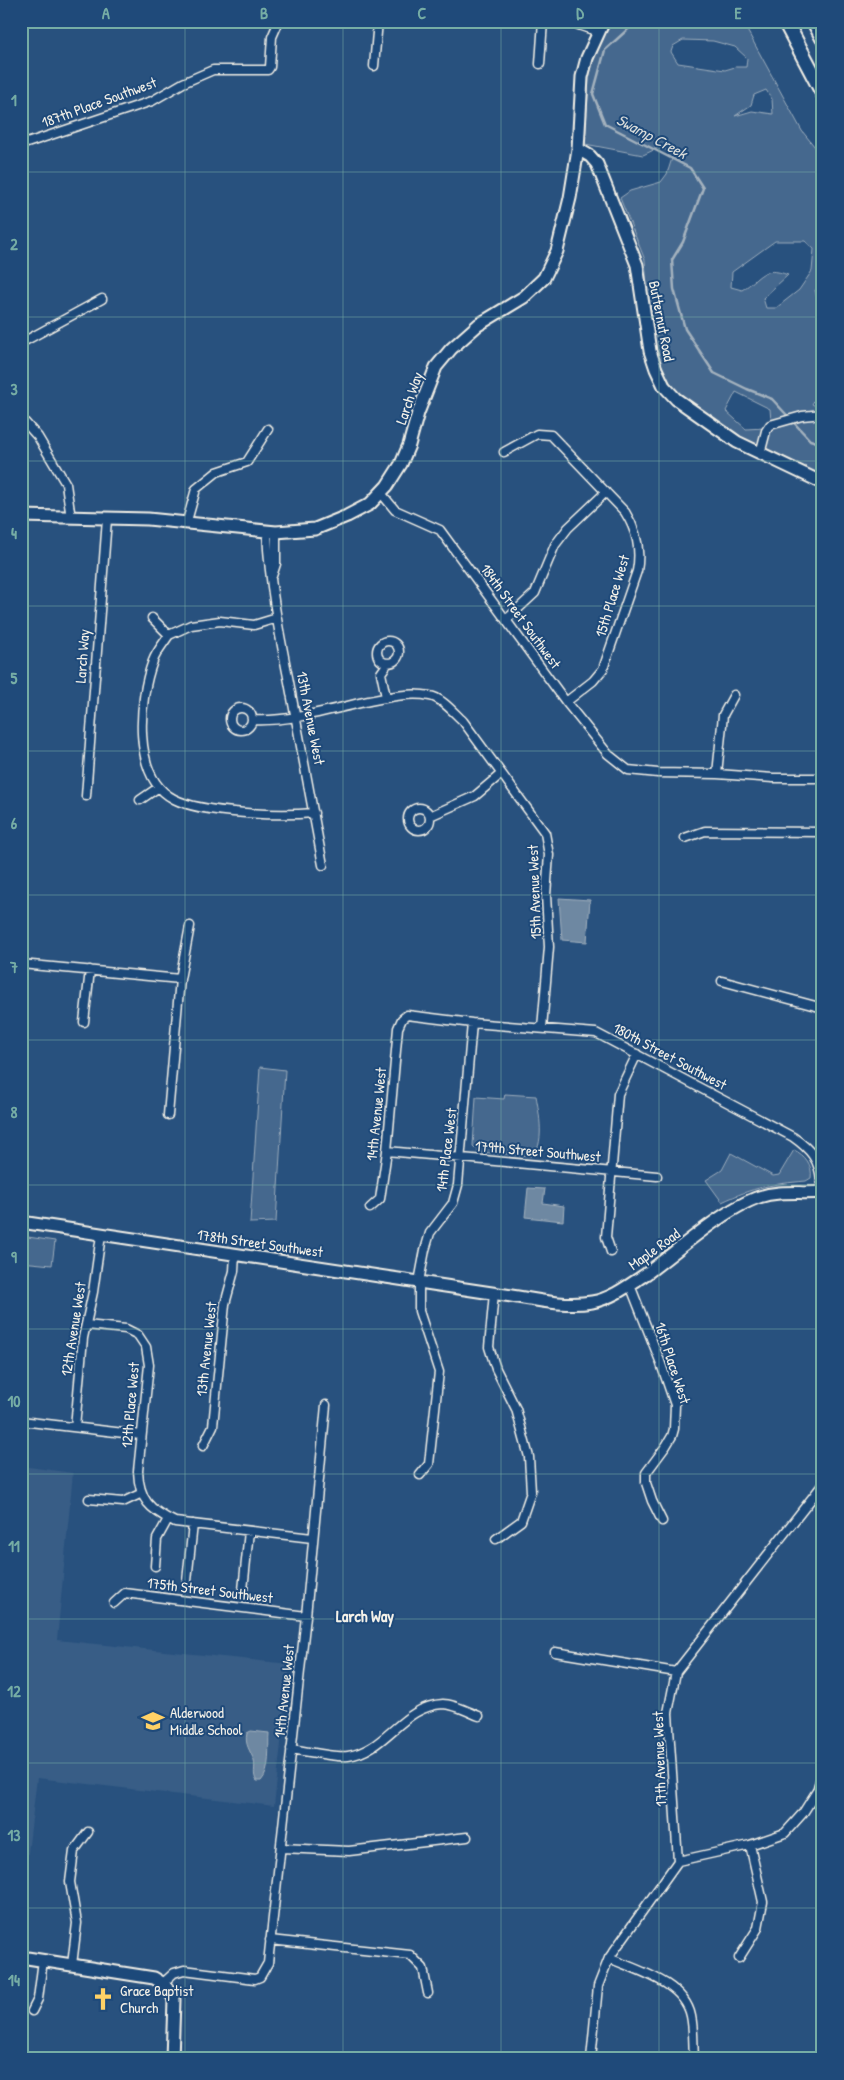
<svg xmlns="http://www.w3.org/2000/svg" width="844" height="2080" viewBox="0 0 844 2080" font-family="'Patrick Hand',sans-serif">
  <style>
    .built { fill: #375d86 }
    .green { fill: #45688e; stroke: #9cacbb; fill-rule: evenodd }
    .water { fill: #6e88a2; stroke: #a4b2be }
    .lines { fill: none; stroke-linecap: round; stroke-linejoin: round }
    .stream { stroke: #a4b2be; stroke-width: 2.5 }
    .street-casing { stroke: #f4f1e8; stroke-width: 11 }
    .secondary-casing { stroke: #f4f1e8; stroke-width: 15 }
    .highway-casing { stroke: #f4f1e8; stroke-width: 18 }
    .street { stroke: #1f4a7a; stroke-width: 8 }
    .secondary { stroke: #1f4a7a; stroke-width: 11 }
    .highway { stroke: #1f4a7a; stroke-width: 14 }
    .grid { fill: none; stroke: #76ada5; stroke-width: 1; stroke-opacity: 0.55 }
    .labels { text-anchor: middle; dominant-baseline: central; stroke-width: 4; stroke-linejoin: round; paint-order: stroke }
    .street-label { font-size: 15px; fill: #f4f1e8; stroke: #1f4a7a }
    .poi-label { font-size: 15px; fill: #f4f1e8; stroke: #1f4a7a; text-anchor: start }
    .water-label { font-size: 16px; font-style: italic; fill: #d9dcda; stroke: #1f4a7a }
    .neighbourhood-label { font-size: 16px; font-weight: bold; fill: #f4f1e8; stroke: #1f4a7a }
    .neatline { fill: none; stroke: #76ada5; stroke-width: 2 }
    .grid-label { font-size: 16px; text-anchor: middle; font-weight: bold; fill: #76ada5 }
  </style>
  <rect width="100%" height="100%" fill="#28517e"/>
  <filter id="ink" filterUnits="userSpaceOnUse"><feTurbulence type="fractalNoise" baseFrequency=".02" numOctaves="2"/><feDisplacementMap in="SourceGraphic" scale="10" xChannelSelector="R" yChannelSelector="G"/><feConvolveMatrix kernelMatrix="1 2 1 2 8 2 1 2 1" color-interpolation-filters="sRGB"/></filter>
  <g filter="url(#ink)">
    <path class="built" d="M21 1466 73 1473 57 1640 290 1664 274 1806 37 1778 21 1911Z"/>
    <path class="green" d="M611 21H742L802 131 823 157V287L815 290 823 327V363L819 366 823 386 812 404 823 410V481L740 438 679 396 670 382 652 353 645 260 620 198 630 191 661 182 667 174 674 152 658 148 643 155 585 144 589 78 594 58ZM683 40 713 41 735 47 747 58 746 67H735L725 70 678 63 671 52 673 46ZM766 90 772 99 773 114 752 111 735 116 751 105 754 95ZM775 241H805L814 249 812 271 799 290 776 308H766L763 298 788 275C762 265 761 278 742 290L731 287 732 272ZM736 392 770 409 771 421 765 428 746 429 726 411Z
      M260 1067 285 1070 276 1222 250 1223Z
      M505 1094 536 1096C539 1112 546 1147 531 1156L479 1152 473 1146 476 1097 504 1099Z
      M794 1150C805 1155 813 1165 811 1178L806 1181C772 1184 754 1187 722 1202L706 1180 722 1170 731 1153 773 1176 779 1175Z
      M21 1236 55 1241 52 1265 21 1262Z"/>
    <path class="water" d="M559 898 590 900 587 942 562 940Z
      M528 1188 545 1189 543 1203 564 1206 563 1221 525 1217Z
      M251 1731 269 1733C268 1747 271 1771 261 1781H257C252 1775 256 1768 254 1761 251 1751 244 1745 247 1733Z"/>
    <g class="lines">
      <path class="stream" d="M637 21 605 50 593 94 605 124 690 168 703 188 683 242 672 260 674 289 685 329 714 373 747 389 772 399 810 440 823 444"/>
      <defs>
        <path id="street" d="M567 21 599 32
          M540 64 543 21
          M374 66 378 21
          M21 145 152 101 183 83 213 70H268L270 67 272 37 279 21
          M21 343 102 299
          M21 418 38 437 66 484 71 518
          M504 452 537 434 551 435 625 512C637 531 641 549 637 571L603 669 593 681 566 702
          M760 454 766 431 770 425 802 416 823 414
          M381 493 395 510 440 530 566 702 608 754 628 770 658 773 717 774 773 778H823
          M187 521 196 489 217 472 247 462 268 429
          M267 532C269 582 279 632 289 682 300 743 312 804 323 865
          M272 576 276 564V532
          M152 618 169 635 191 625 220 621 254 625 277 618
          M506 620 535 593 555 545 568 528 606 492
          M169 635C164 643 156 652 153 661 139 698 131 777 174 799 203 814 281 816 314 813
          M377 652a11 11 0 1 1 22 0a11 11 0 1 1-22 0Z
          M386 697 381 673 388 663
          M230 719a11 11 0 1 1 22 0a11 11 0 1 1-22 0Z
          M253 720C291 722 332 709 369 701 388 697 411 692 430 696 442 698 454 713 463 721L545 833 549 855 546 895 549 947 542 1028
          M717 774 723 715 734 695
          M86 796 107 519
          M140 800 159 787
          M408 819a11 11 0 1 1 22 0a11 11 0 1 1-22 0Z
          M430 816 475 796 501 774
          M685 838 705 831 823 832
          M21 964 180 979
          M722 981 823 1008
          M84 1022 90 970
          M168 1115 180 979 190 926
          M387 1151 657 1176
          M370 1208 380 1199 387 1151 398 1028 402 1019 407 1015 472 1023 596 1033 793 1137C810 1149 820 1160 821 1182 822 1190 819 1198 823 1205
          M611 1252 606 1237 618 1094 637 1054
          M630 1285 660 1361 675 1405 674 1429 672 1436 666 1446 646 1473V1483L652 1501 662 1521
          M494 1293 489 1347 496 1369 516 1409 529 1457 531 1492 521 1521 496 1539
          M86 1325 126 1329 138 1335 146 1347 149 1365 138 1471C139 1500 150 1510 175 1522L312 1538
          M21 1421 141 1435
          M75 1427 83 1338 93 1292 101 1235
          M203 1446 213 1426 225 1304 234 1271 235 1254
          M420 1475 429 1464 439 1372 419 1311V1282L425 1250 430 1233 453 1203 458 1185 472 1023
          M89 1499 123 1502 142 1493
          M155 1566 157 1539 168 1519
          M187 1581 193 1524
          M243 1590 249 1531
          M114 1603 125 1593 306 1616
          M555 1652 676 1672
          M291 1749C306 1751 335 1758 348 1756 386 1751 402 1706 443 1704 454 1704 469 1712 479 1716
          M281 1848 349 1851 467 1837
          M678 1861 750 1845 785 1833 803 1813 817 1791 823 1770
          M270 1940 410 1955 423 1968 428 1993
          M609 1958C636 1970 684 1982 691 2016 694 2030 693 2045 694 2059
          M739 1958 758 1928 763 1902 750 1845
          M72 1965 77 1923 70 1882 74 1851 88 1832
          M163 1983 174 1973 184 1970 255 1979 260 1977 268 1963 306 1616 326 1405
          M32 2011 38 1999 43 1960
          M591 2059 598 1986 609 1958 678 1861 668 1713 676 1672 823 1484"/>
        <path id="secondary" d="M578 149 590 156 597 164 637 265 650 351 656 369 664 386 676 399 737 442 823 483
          M21 516 148 519 276 532 315 529 347 516 370 504 387 486 401 464 409 445 418 413 436 367 451 349 478 325 524 297 544 278 557 251 570 198 578 149 582 77 587 58 604 21
          M21 1222 505 1295C533 1299 564 1307 592 1302 613 1298 629 1285 646 1274 677 1251 724 1209 759 1197 780 1190 801 1194 823 1192
          M21 1957 154 1978C164 1983 170 1989 174 2000L172 2059"/>
        <path id="highway" d="M785 21 823 93
          M814 21 823 38"/>
      </defs>
      <use href="#street" class="street-casing"/>
      <use href="#secondary" class="secondary-casing"/>
      <use href="#highway" class="highway-casing"/>
      <use href="#street" class="street"/>
      <use href="#secondary" class="secondary"/>
      <use href="#highway" class="highway"/>
    </g>
  </g>
  <path class="grid" d="M185 21V2059M343 21V2059M501 21V2059M659 21V2059M21 172H823M21 317H823M21 461H823M21 606H823M21 751H823M21 895H823M21 1040H823M21 1185H823M21 1329H823M21 1474H823M21 1619H823M21 1763H823M21 1908H823"/>
  <defs>
    <symbol id="school-bare" viewBox="-9 -9 18 18"><path d="M0-5L7-2L0 1L-7-2ZM-4 1L0 2.5L4 1V4Q0 6-4 4Z" fill="#ffd166" stroke="#1f4a7a" stroke-width="2.5" paint-order="stroke"/></symbol>
    <symbol id="church-bare" viewBox="-9 -9 18 18"><path d="M-1.2-6h2.4v3.5h3.3v2.4h-3.3V6h-2.4V-.1h-3.3v-2.4h3.3Z" fill="#ffd166" stroke="#1f4a7a" stroke-width="2.5" paint-order="stroke"/></symbol>
  </defs>
  <g fill-rule="evenodd">
    <use href="#school-bare" x="137" y="1705" width="32" height="32"/>
    <use href="#church-bare" x="87" y="1983" width="32" height="32"/>
  </g>
  <g class="labels">
    <g class="street-label">
      <text transform="translate(99 102) rotate(-20)">187th Place Southwest</text>
      <text transform="translate(662 321) rotate(79)">Butternut Road</text>
      <text transform="translate(409 398) rotate(-71)">Larch Way</text>
      <text transform="translate(612 596) rotate(-73)">15th Place West</text>
      <text transform="translate(521 616) rotate(54)">184th Street Southwest</text>
      <text transform="translate(82 656) rotate(-86)">Larch Way</text>
      <text transform="translate(311 718) rotate(79)">13th Avenue West</text>
      <text transform="translate(534 892) rotate(-92)">15th Avenue West</text>
      <text transform="translate(670 1056) rotate(28)">180th Street Southwest</text>
      <text transform="translate(376 1114) rotate(-84)">14th Avenue West</text>
      <text transform="translate(446 1150) rotate(-83)">14th Place West</text>
      <text transform="translate(538 1151) rotate(5)">179th Street Southwest</text>
      <text transform="translate(260 1243) rotate(8)">178th Street Southwest</text>
      <text transform="translate(654 1249) rotate(-36)">Maple Road</text>
      <text transform="translate(73 1329) rotate(-81)">12th Avenue West</text>
      <text transform="translate(206 1349) rotate(-84)">13th Avenue West</text>
      <text transform="translate(673 1363) rotate(72)">16th Place West</text>
      <text transform="translate(130 1405) rotate(-85)">12th Place West</text>
      <text transform="translate(210 1590) rotate(7)">175th Street Southwest</text>
      <text transform="translate(284 1691) rotate(-84)">14th Avenue West</text>
      <text transform="translate(659 1759) rotate(-92)">17th Avenue West</text>
    </g>
    <g class="poi-label">
      <text x="170" y="1712">Alderwood<tspan x="170" dy="17">Middle School</tspan></text>
      <text x="120" y="1990">Grace Baptist<tspan x="120" dy="17">Church</tspan></text>
    </g>
    <g class="water-label">
      <text transform="translate(652 136) rotate(28)">Swamp Creek</text>
    </g>
    <g class="neighbourhood-label">
      <text x="365" y="1616">Larch Way</text>
    </g>
  </g>
  <rect width="844" height="2080" fill="none" stroke="#1f4a7a" stroke-width="55"/>
  <rect x="28" y="28" width="788" height="2024" class="neatline"/>
  <g class="grid-label">
    <text x="106" y="19">A</text>
    <text x="264" y="19">B</text>
    <text x="422" y="19">C</text>
    <text x="580" y="19">D</text>
    <text x="738" y="19">E</text>
    <text x="14" y="106">1</text>
    <text x="14" y="250">2</text>
    <text x="14" y="395">3</text>
    <text x="14" y="539">4</text>
    <text x="14" y="684">5</text>
    <text x="14" y="829">6</text>
    <text x="14" y="973">7</text>
    <text x="14" y="1118">8</text>
    <text x="14" y="1263">9</text>
    <text x="14" y="1407">10</text>
    <text x="14" y="1552">11</text>
    <text x="14" y="1697">12</text>
    <text x="14" y="1841">13</text>
    <text x="14" y="1986">14</text>
  </g>
</svg>
